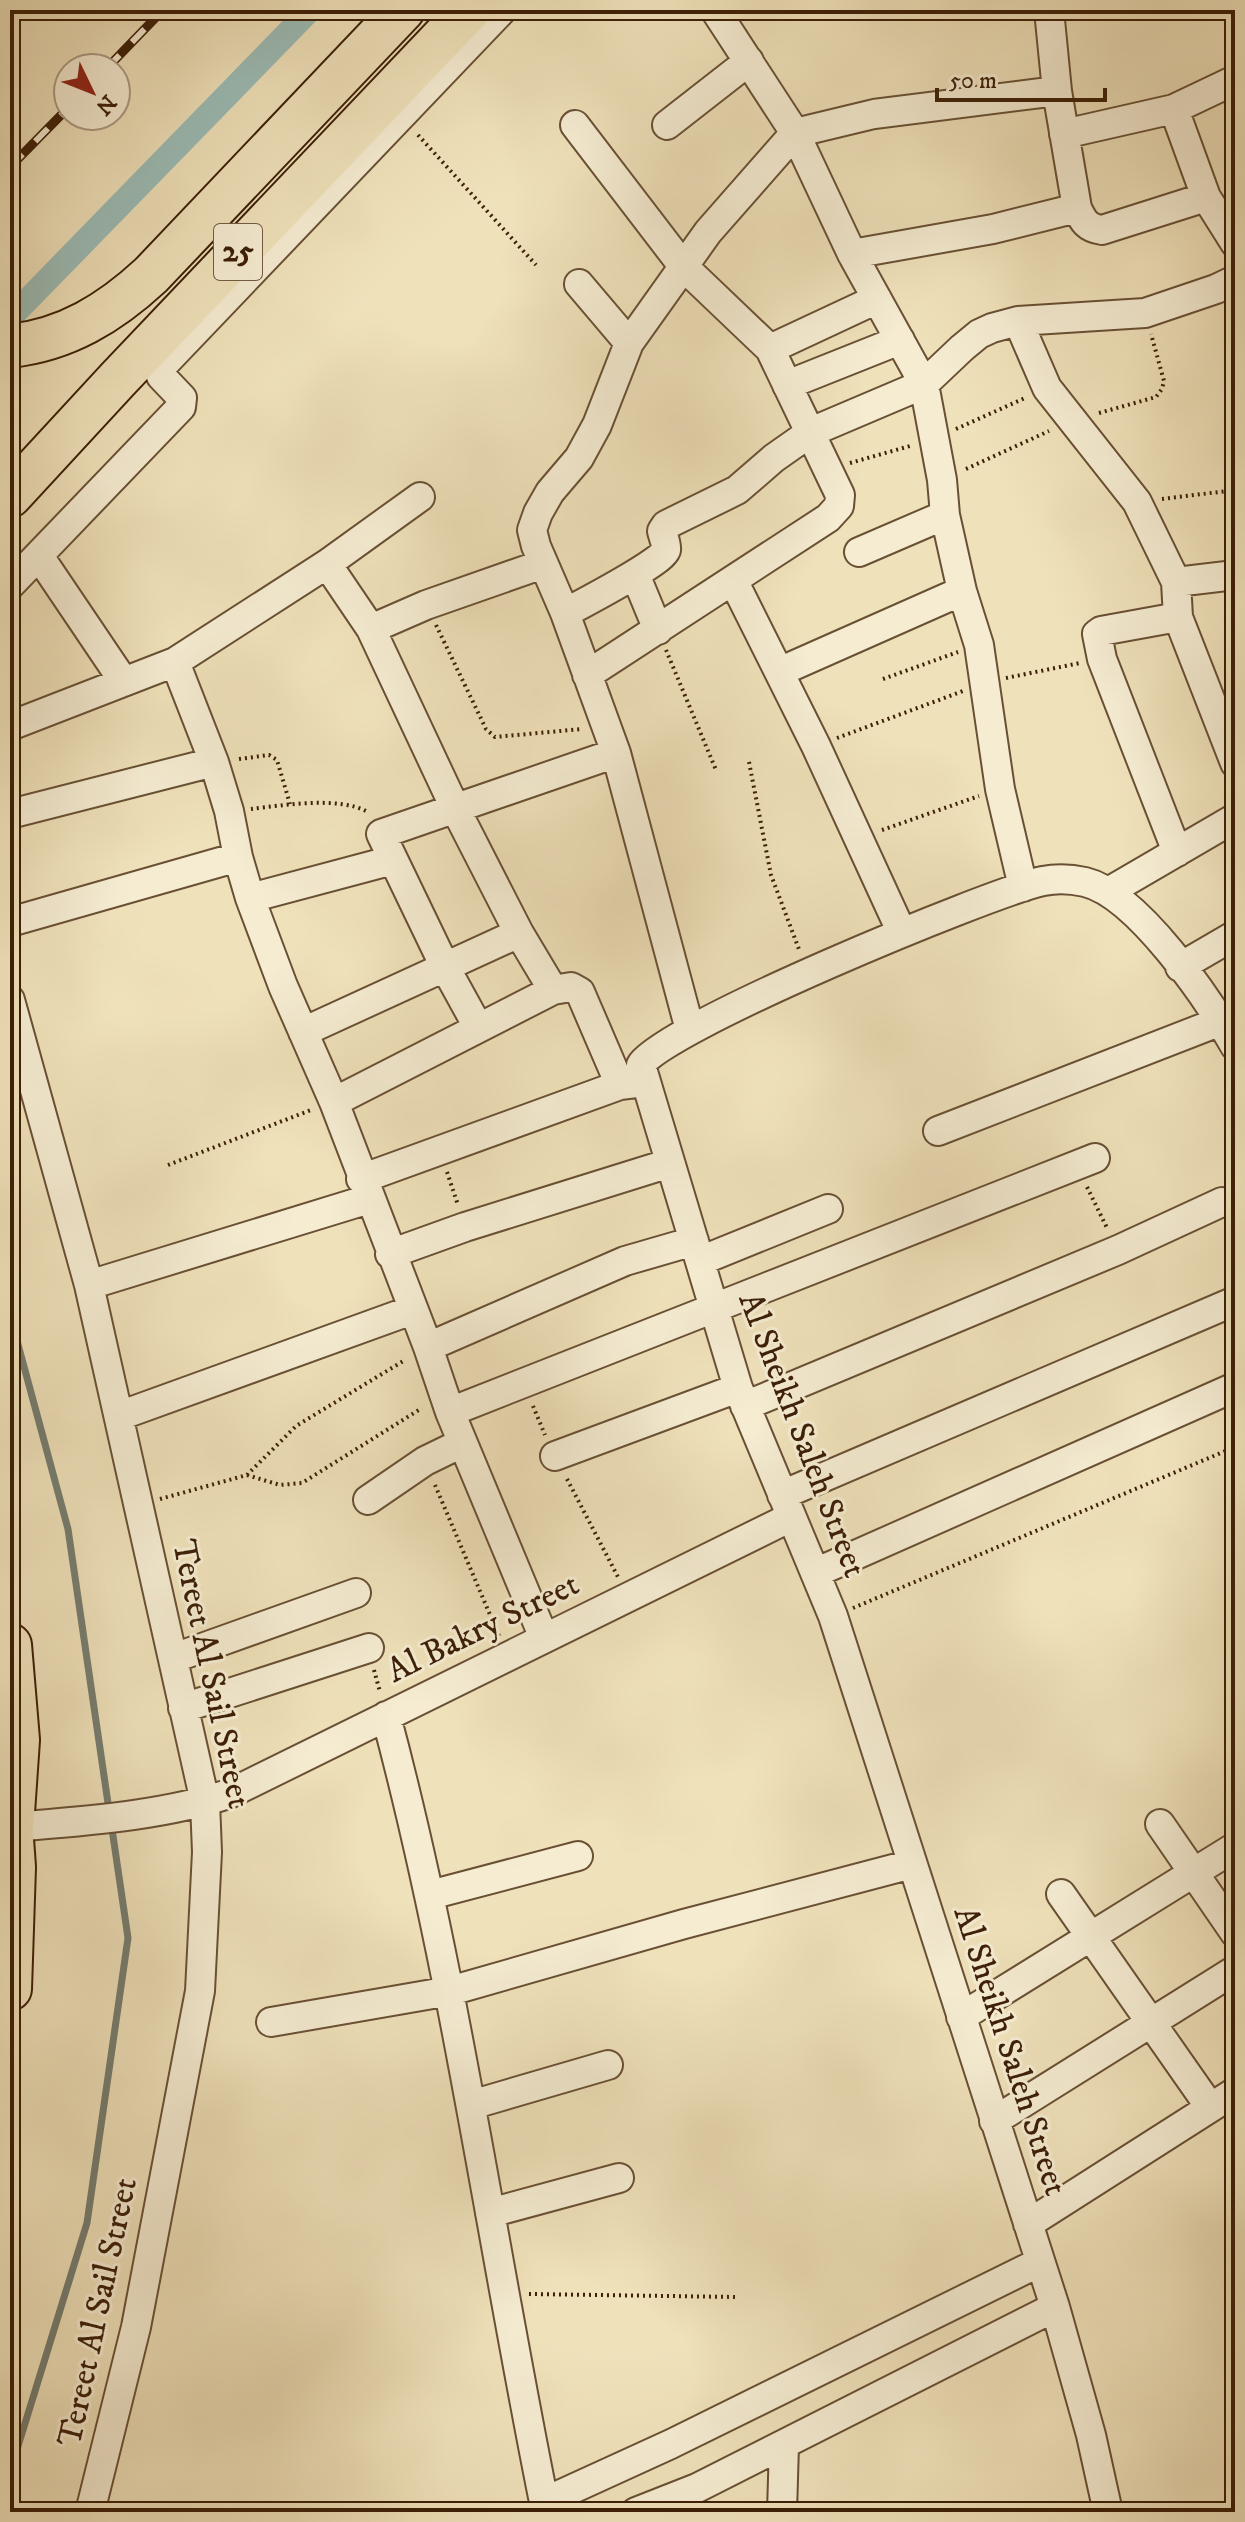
<svg xmlns="http://www.w3.org/2000/svg" width="1245" height="2522" viewBox="0 0 1245 2522" font-family="'IM FELL DW Pica',serif">
  <style>
    .lines { fill: none; stroke-linecap: round; stroke-linejoin: round }
    .stream { stroke: #757d70; stroke-width: 7 }
    .canal { stroke: #9bbcb6; stroke-width: 24 }
    .minor-casing { stroke: #695034; stroke-width: 32 }
    .highway-casing { stroke: #3c1f07; stroke-width: 46 }
    .path { stroke: #3c1f07; stroke-width: 4; stroke-dasharray: 2 4; stroke-linecap: butt }
    .minor { stroke: #f5ecd2; stroke-width: 28 }
    .highway { stroke: #efe1ba; stroke-width: 42 }
    .rail-casing { stroke: #3c1f07; stroke-width: 9 }
    .rail { stroke: #f5ecd2; stroke-width: 6; stroke-dasharray: 18; stroke-linecap: butt }
    .labels { text-anchor: middle; dominant-baseline: central; stroke-width: 6; stroke-linejoin: round; paint-order: stroke }
    .shield { fill: #f5ecd2; stroke: #745c44; stroke-width: 2 }
    .shield-label { font-size: 32px; font-weight: bold; fill: #3c1f07 }
    .street-label { font-size: 34px; fill: #3c1f07; stroke: #f5ecd2 }
  </style>
  <rect width="100%" height="100%" fill="#efe1ba"/>
  <filter id="stains"><feTurbulence type="fractalNoise" baseFrequency=".0025" numOctaves="4"/><feColorMatrix values="0 0 0 0 .2 0 0 0 0 .09 0 0 0 0 .02 0 0 0 .5 -.17"/></filter>
  <radialGradient id="worn" r=".72"><stop offset=".6" stop-color="#630" stop-opacity="0"/><stop offset="1" stop-color="#630" stop-opacity=".3"/></radialGradient>
  <g class="lines">
    <path class="stream" d="M10 1315 68 1529 109 1810
      M10 2472 87 2223 128 1938 111 1822"/>
    <path class="canal" d="M10 318 310 10"/>
    <defs>
      <path id="minor" d="M715 10 795 133 852 254 924 384 942 480 945 515 962 591 979 645 1000 789 1023 887
        M1057 91 1077 208C1083 221 1087 228 1102 230L1206 197
        M1174 109 1206 197 1235 243
        M575 125 683 266 770 349 840 495 839 506 828 518 587 675
        M667 125 749 61
        M1064 134 1174 109 1235 80
        M852 254 993 229 1077 208
        M579 284 629 343
        M1018 321 1047 388 1137 502 1176 582 1178 617 1235 763
        M770 349 877 299
        M787 385 900 340
        M859 552 945 515
        M39 556 124 682
        M327 564 371 629 455 808 519 933 553 990
        M635 574 658 630
        M733 580 816 746 902 933
        M1176 582 1235 575
        M10 585 181 407 182 398 161 376 163 365 502 10
        M565 613C580 605 664 561 666 550 667 545 663 536 662 531L666 525 737 490 774 458 811 432 924 384 962 348 979 334 992 328 1018 321 1145 313 1216 289 1235 280
        M371 629 426 605 543 564
        M175 662 214 762 229 811 238 857 250 898 283 986 334 1102 428 1347 450 1412 544 1638
        M779 672 962 591
        M10 726 175 662 327 564 420 497
        M10 814 214 762
        M1177 852 1102 659 1097 634 1101 631 1178 617
        M1108 892 1235 818
        M250 898 393 860
        M10 922 238 857
        M1180 967 1235 935
        M10 1000 89 1285 205 1802 207 1852 200 1991 136 2327 90 2512
        M478 1027 445 967 381 834 616 753
        M690 1030 616 753 565 613 536 546 532 530 538 513 550 492 579 458 597 425 629 343 708 232 795 133 874 114 1057 91 1049 10
        M303 1032 519 933
        M334 1102 553 990 571 987 580 992 620 1085
        M938 1131 1221 1021
        M361 1179 620 1085 636 1083
        M390 1254 465 1227 670 1163
        M700 1261 828 1209
        M89 1285 369 1199
        M428 1347 625 1261 694 1241
        M745 1406 1118 1250 1222 1202
        M450 1412 1095 1158
        M119 1416 412 1310
        M555 1456 738 1388
        M782 1495 1235 1301
        M368 1500 425 1461 462 1443
        M815 1573 1235 1387
        M174 1658 356 1593
        M183 1708 369 1648
        M386 1716C456 1978 492 2247 546 2512
        M1160 1824 1235 1933
        M12 1827C83 1821 164 1816 231 1793L791 1517
        M1061 1894 1210 2107
        M430 1895 578 1856
        M961 2017 1235 1847
        M271 2022 450 1991 684 1924 912 1864
        M471 2105 608 2065
        M994 2121 1235 1970
        M490 2213 619 2178
        M1028 2224 1235 2092
        M544 2502 671 2444 1040 2262
        M636 2512 697 2488 1055 2307
        M782 2512 784 2445
        M1108 2512 1091 2435 1055 2307 833 1616 738 1388 641 1065C658 1030 991 892 1043 881 1057 878 1072 879 1085 882 1138 895 1209 1000 1235 1046"/>
      <path id="highway" d="M10 346C66 340 110 313 151 275L403 10
        M10 496 119 378 469 10
        M10 1645 18 1740 12 1827
        M10 1811 14 1867 10 1989"/>
    </defs>
    <use href="#minor" class="minor-casing"/>
    <use href="#highway" class="highway-casing"/>
    <path class="path" d="M1072 14 1089 10
      M418 135 536 265
      M1099 413 1156 397 1162 389 1164 381 1151 334
      M956 429 1025 398
      M850 463 910 446
      M966 469 1049 431
      M1162 499 1235 490
      M436 625 486 729 495 737 582 729
      M666 650 716 770
      M1006 678 1080 663
      M883 679 958 652
      M837 738 963 691
      M239 759 269 755 277 760 290 804
      M749 762 771 875 800 952
      M251 809C285 805 339 796 368 812
      M882 830 979 796
      M168 1165 311 1110
      M447 1172 458 1205
      M1087 1187 1108 1230
      M533 1406 545 1435
      M247 1475 280 1485 302 1483 422 1408
      M567 1479 618 1577
      M435 1485 499 1636
      M160 1499 247 1475 296 1426 405 1360
      M853 1608 1235 1447
      M374 1670 380 1692
      M529 2294 736 2297"/>
    <use href="#minor" class="minor"/>
    <use href="#highway" class="highway"/>
    <defs>
      <path id="rail" d="M107 68 163 10
        M10 167 68 108"/>
    </defs>
    <use href="#rail" class="rail-casing"/>
    <use href="#rail" class="rail"/>
  </g>
  <g class="labels">
    <rect class="shield" x="214" y="224" width="48" height="56" rx="6"/>
    <g class="shield-label">
      <text x="238" y="252">25</text>
    </g>
    <g class="street-label">
      <text transform="translate(802 1435) rotate(69)">Al Sheikh Saleh Street</text>
      <text transform="translate(483 1628) rotate(-26)">Al Bakry Street</text>
      <text transform="translate(211 1674) rotate(78)">Tereet Al Sail Street</text>
      <text transform="translate(1010 2051) rotate(72)">Al Sheikh Saleh Street</text>
      <text transform="translate(98 2312) rotate(-78)">Tereet Al Sail Street</text>
    </g>
  </g>
  <rect width="1245" height="2522" fill="none" stroke="#efe1ba" stroke-width="40"/>
  <rect x="12" y="12" width="1221" height="2498" fill="none" stroke="#3c1f07" stroke-width="4"/>
  <rect x="20" y="20" width="1205" height="2482" fill="none" stroke="#3c1f07" stroke-width="2"/>
  <g transform="translate(92 92) rotate(133)"><circle r="38" fill="#f5ecd2" stroke="#ab9a81" stroke-width="2"/>
  <path d="M0-6L14 30L0 20L-14 30Z" fill="#8f2418"/>
  <text y="-12" font-size="22" font-weight="bold" text-anchor="middle" fill="#3c1f07">N</text>
  </g>
  <path d="M937 88v12h168v-12" fill="none" stroke="#3c1f07" stroke-width="4"/>
  <text x="949" y="88" font-size="24" fill="#3c1f07" stroke="#f5ecd2" stroke-width="6" paint-order="stroke">50 m</text>
  <rect width="100%" height="100%" filter="url(#stains)"/>
  <rect width="100%" height="100%" fill="url(#worn)"/>
</svg>
